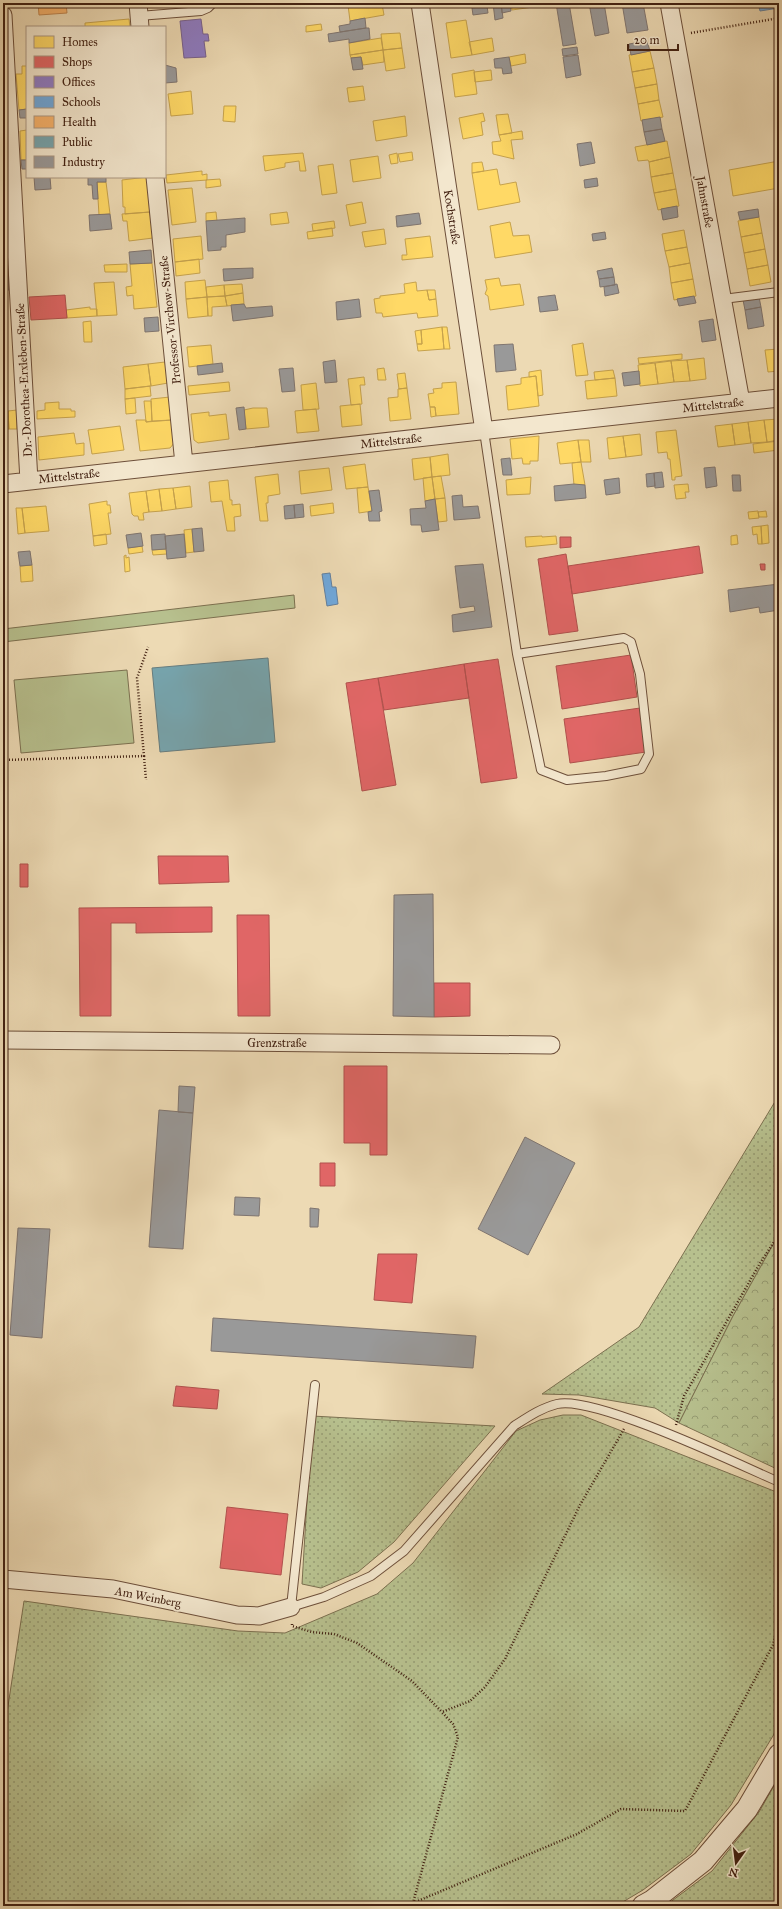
<svg xmlns="http://www.w3.org/2000/svg" width="782" height="1909" viewBox="0 0 782 1909" font-family="'IM FELL Great Primer',serif">
  <style>
    .grass { fill: url(#grass-dots); stroke: #7c7050 }
    .forest { fill: url(#forest-crowns); stroke: #7c7050 }
    .green { fill: #b7c08e; stroke: #7c7050 }
    .homes { fill: #ffd966; stroke: #c6a24d }
    .shops { fill: #e06666; stroke: #b1514d }
    .offices { fill: #8e7cc3; stroke: #77618e }
    .schools { fill: #6fa8dc; stroke: #62809f }
    .health { fill: #f6b26b; stroke: #c08650 }
    .public { fill: #76a5af; stroke: #667d80 }
    .industry { fill: #999; stroke: #7f7570 }
    .lines { fill: none; stroke-linecap: round; stroke-linejoin: round }
    .service-casing { stroke: #6d4f3a; stroke-width: 10 }
    .minor-casing { stroke: #6d4f3a; stroke-width: 19 }
    .tertiary-casing { stroke: #6d4f3a; stroke-width: 23 }
    .path { stroke: #422112; stroke-width: 2.5; stroke-dasharray: 1 2; stroke-linecap: butt }
    .service { stroke: #f3e7ce; stroke-width: 8 }
    .minor { stroke: #f3e7ce; stroke-width: 17 }
    .tertiary { stroke: #f3e7ce; stroke-width: 21 }
    .labels { text-anchor: middle; dominant-baseline: central; stroke-width: 4; stroke-linejoin: round; paint-order: stroke }
    .street-label { font-size: 12px; fill: #422112; stroke: #f3e7ce }
  </style>
  <defs>
    <pattern id="grass-dots" width="8" height="8" patternUnits="userSpaceOnUse"><rect width="8" height="8" fill="#b7c08e"/><path d="M2 2h.1M6 6h.1" fill="none" stroke="#969c73" stroke-width="1.8" stroke-linecap="round"/></pattern>
    <pattern id="forest-crowns" width="20" height="18" patternUnits="userSpaceOnUse"><rect width="20" height="18" fill="#b7c08e"/><path d="M2 6a3 3 0 1 1 6 0M12 15a3 3 0 1 1 6 0" fill="none" stroke="#969c73"/></pattern>
  </defs>
  <rect width="100%" height="100%" fill="#eddab4"/>
  <filter id="stains"><feTurbulence type="fractalNoise" baseFrequency=".005" numOctaves="4"/><feColorMatrix values="0 0 0 0 .2 0 0 0 0 .09 0 0 0 0 .02 0 0 0 .5 -.17"/></filter>
  <radialGradient id="worn" r=".72"><stop offset=".6" stop-color="#630" stop-opacity="0"/><stop offset="1" stop-color="#630" stop-opacity=".3"/></radialGradient>
  <path class="grass" d="M779 1095V1234L733 1316 679 1423 655 1408 579 1395 542 1394 639 1327Z
    M563 1415H581L779 1493V1726L731 1805 691 1854 643 1890 616 1906H3V1739L24 1601 238 1631 285 1633 377 1594 413 1563 516 1431 540 1420Z
    M312 1416 495 1426 394 1542 358 1572 321 1588 302 1584Z
    M779 1777V1906H665L712 1871 759 1812Z"/>
  <path class="forest" d="M779 1234V1470L679 1423 733 1316Z"/>
  <path class="green" d="M294 595 295 608 3 642V629Z
    M127 670 134 743 21 753 14 680Z"/>
  <path class="homes" d="M363 3H368L369 7 382 4 384 15 350 21 348 5Z
    M368 3H382V4L369 7Z
    M511 3H540V6L512 10Z
    M129 19 130 27H85V23Z
    M466 20 472 55 451 58 446 23Z
    M321 24 322 30 306 32V26Z
    M400 33 402 48 383 50 381 34Z
    M381 38 383 50 350 55 349 43Z
    M492 38 494 51 472 55 469 42Z
    M402 48 405 68 386 71 383 50Z
    M383 50 384 62 363 65 361 57 351 58 350 55Z
    M650 51 654 68 632 72 629 55Z
    M525 54 526 63 511 66 509 57Z
    M22 66H27V109L19 110 16 74H22Z
    M654 68 657 84 635 88 632 72Z
    M474 70 477 94 455 97 452 74Z
    M491 70 492 80 475 82 474 72Z
    M657 84 659 100 638 104 635 88Z
    M363 86 365 100 349 102 347 88Z
    M191 91 193 114 171 116 168 94Z
    M659 100 663 117 641 121 638 104Z
    M224 106H236L235 122 223 121Z
    M483 113 485 121 481 122 483 135 463 139 459 118Z
    M508 114 512 133 499 135 496 115Z
    M405 116 407 136 376 141 373 121Z
    M27 130V160H21L20 131Z
    M522 131 523 139 511 140 514 159 493 154 492 142 501 141 499 135Z
    M667 141 670 157 649 162 648 160 638 161 635 147Z
    M412 152 413 160 400 162 398 154Z
    M303 153 306 171H300L299 161 285 163V167L265 171 263 156Z
    M397 153 398 163 391 164 389 155Z
    M378 156 381 178 353 182 350 160Z
    M670 157 673 173 651 177 649 162Z
    M779 161V188L733 196 729 170Z
    M482 162 484 171 472 173V163Z
    M333 164 337 193 322 195 318 166Z
    M497 169 500 185 516 182 520 202 478 210 472 173Z
    M202 171V175L207 174V180L167 183 166 175Z
    M673 173 676 189 654 193 651 177Z
    M147 177 150 212 125 214V207H123L122 180Z
    M220 179 221 186 206 188V180Z
    M97 182H106L110 214 99 215Z
    M192 188 196 222 172 225 168 190Z
    M676 189 679 206 658 210 654 193Z
    M362 202 366 223 350 226 346 205Z
    M150 212 153 238 129 241 127 221H123L122 214Z
    M216 212 217 221H206V213Z
    M287 212 289 223 271 225 270 214Z
    M759 217 762 233 741 237 738 221Z
    M334 221 335 228 313 231 312 224Z
    M510 222 513 236 529 235 532 252 495 258 490 226Z
    M332 228 333 236 308 239 307 232Z
    M384 229 386 244 365 247 362 232Z
    M684 230 687 247 665 251 662 234Z
    M762 233 765 249 744 253 741 237Z
    M201 236 203 259 175 262 173 239Z
    M430 236 433 257 402 260V255H407L405 239Z
    M687 247 690 263 669 267 665 251Z
    M765 249 768 265 747 269 744 253Z
    M199 259 200 273 176 276 175 262Z
    M152 263 157 307 134 309 133 295 127 296 126 287 132 286 130 264Z
    M690 263 693 279 671 283 669 267Z
    M127 264V272H105L104 265Z
    M768 265 771 282 750 286 747 269Z
    M499 278 501 286 520 284 524 305 490 310 488 296 485 294 487 289 485 280Z
    M693 279 696 296 674 300 671 283Z
    M205 280 207 297 186 299 185 282Z
    M114 282 117 315 97 316 94 283Z
    M416 282 417 291 427 290 429 300 436 299 438 316 418 318 417 313 383 317 382 313H376L374 299 380 298V296L405 293 404 284Z
    M242 284 243 293 225 296 224 285Z
    M224 285 225 296 207 297 206 287Z
    M427 290H435L436 299 429 300Z
    M243 293 244 304 227 306 225 296Z
    M225 296 227 306 212 307V316H208L207 297Z
    M207 297 208 316 188 318 186 299Z
    M90 307V309H97V316L67 318 66 310Z
    M3 308 5 335H3Z
    M91 321 92 342H84L83 322Z
    M442 327H447L450 349H444Z
    M442 327 444 349 418 351 417 344H422L421 330Z
    M421 330 422 344H417L415 331Z
    M583 343 588 375 576 376 572 345Z
    M211 345 213 364 189 367 187 347Z
    M779 349V371L768 372 765 350Z
    M682 354V359L639 364 638 358Z
    M704 358 706 379 690 381 687 360Z
    M687 360 690 381 674 382 671 361Z
    M671 361 674 382 658 384 655 363Z
    M165 362 168 383 151 386 148 364Z
    M655 363 658 384 640 386 638 365Z
    M148 364 151 386 125 389 123 367Z
    M384 368 386 380H378L377 369Z
    M541 370 543 395 538 396 536 376 529 377V372Z
    M613 370 615 378 595 380 594 372Z
    M405 373 407 388 399 389 397 374Z
    M536 376 539 406 508 410 506 386 521 384V378Z
    M364 377 365 385H360L362 404 351 405 348 379Z
    M615 378 617 396 587 399 585 381Z
    M229 382 230 391 189 395 188 386Z
    M456 382 459 414 436 416 435 407H430L428 394 434 393 433 389 442 388V383Z
    M316 383 319 409 303 410 301 385Z
    M150 386 151 396 125 399V389Z
    M407 388 411 419 390 421 388 398 398 397V389Z
    M170 397 172 420 152 421 151 399Z
    M135 398 136 413 126 414 125 399Z
    M144 401H151L152 421 146 422Z
    M59 402V409H71V411H75V417L37 419V411L45 410V403Z
    M360 404 362 425 342 427 340 406Z
    M430 407H435L436 416 431 417Z
    M253 408H267L269 427 246 429 244 410Z
    M316 409 319 431 297 433 295 411Z
    M17 410V429H9L8 411Z
    M3 411H8L9 429 3 430Z
    M209 412V416L226 414 229 439 198 443 194 440 191 414Z
    M779 419V440L767 442 764 420Z
    M136 420H146V422L172 420 175 442 170 448 140 451Z
    M764 420 767 442 751 443 748 422Z
    M748 422 751 443 735 445 732 424Z
    M732 424 735 445 718 447 715 426Z
    M120 426 124 450 92 454 88 430Z
    M676 430 682 476 675 477V480H672L670 459H668L667 452 658 453 656 432Z
    M74 433 76 444 84 443V455L39 460 38 437Z
    M640 434 642 455 626 457 623 436Z
    M539 436 538 461H530V464H523L522 458 512 459 510 439Z
    M623 436 626 457 609 459 607 438Z
    M578 440 581 462 560 464 557 443Z
    M578 440H589L591 462H581Z
    M779 441V450L754 453 753 444Z
    M448 454 450 475 432 477 430 457Z
    M430 457 432 477 414 480 412 459Z
    M581 462 585 485H574L572 463Z
    M365 464 368 487 346 489 343 467Z
    M329 468 332 490 301 494 299 471Z
    M278 474 280 494 268 496V503H266L268 521H260L255 477Z
    M441 476 445 498 435 499 432 477Z
    M432 477 435 499 425 501 423 478Z
    M531 477 530 494 507 495 506 480Z
    M228 480 230 500H232V505L240 504 241 516 234 517 235 531H227L222 501 211 502 209 482Z
    M688 484 689 492H685L686 498 676 499 674 485Z
    M190 486 192 507 176 509 173 488Z
    M368 487 372 511 359 513 357 488Z
    M173 488 176 509 162 511 159 489Z
    M159 489 162 511 149 512 146 491Z
    M146 491 149 512 143 513 144 520H139L138 516H134L132 514 129 493Z
    M445 498 447 521 438 522 435 499Z
    M107 501V505H110L111 513H108L111 534 93 536 89 504Z
    M333 503 334 513 311 516 310 506Z
    M46 506 49 531 25 533 22 508Z
    M16 508H22L25 533 18 534Z
    M758 511 759 518 749 519 748 512Z
    M766 511 767 517H759L758 512Z
    M768 525 769 543 762 544 761 526Z
    M761 526 762 544H758L757 534 753 535 752 527Z
    M192 529 194 552 186 553 184 530Z
    M106 534 107 544 94 546 93 536Z
    M737 535 738 544 731 545V536Z
    M542 536V537L556 536 557 544 526 547 525 537Z
    M142 546 143 552 129 554 128 548Z
    M166 549 167 554 153 555 152 550Z
    M126 555V558L129 557 130 571 125 572 124 556Z
    M32 565 33 581 21 582 20 566Z"/>
  <path class="shops" d="M65 295 67 318 31 320 29 297Z
    M560 537H571V547L560 548Z
    M699 546 703 573 572 594 568 566Z
    M566 554 578 631 549 635 538 559Z
    M760 564H765V570H761Z
    M631 655 637 697 562 709 556 666Z
    M498 659 517 778 481 783 464 664Z
    M464 664 469 698 384 710 378 678Z
    M378 678 396 785 362 791 346 683Z
    M640 708 646 752 570 763 564 719Z
    M158 856H228L229 882 159 884Z
    M20 864H28V887H20Z
    M212 907V932L136 933V923H111V1016H80L79 908Z
    M237 915H269L270 1016H238Z
    M434 983H470V1016L434 1017Z
    M344 1066H387V1155H370V1143H344Z
    M320 1163H335V1186H320Z
    M378 1254H417L412 1303 374 1300Z
    M176 1386 219 1390 217 1409 173 1406Z
    M227 1507 288 1514 281 1575 220 1568Z"/>
  <path class="offices" d="M201 19 203 34H208L209 41H204L206 57 184 58 180 21Z"/>
  <path class="schools" d="M758 3H779V8L760 11Z
    M330 573 332 587H336L338 604 327 606 322 574Z"/>
  <path class="health" d="M38 3H66L67 13 39 15Z"/>
  <path class="public" d="M268 658 275 742 160 752 152 668Z"/>
  <path class="industry" d="M493 3H501L503 18 495 20Z
    M501 3H510L511 11 502 13Z
    M556 3H569L576 44 563 46Z
    M589 3H604L609 33 595 36Z
    M622 3H643L648 30 627 33Z
    M487 6 488 13 473 15 472 8Z
    M365 18 366 28 340 32 339 26 350 24V21Z
    M366 28H369L370 39 349 43V39L329 42 328 34Z
    M647 41 650 51 631 55 629 44Z
    M577 47 578 54 563 56 562 49Z
    M578 55 581 75 566 78 563 57Z
    M361 57 363 69 353 70 351 58Z
    M509 57 512 73 503 74 502 68H495L494 59Z
    M165 65 176 68 177 82 165 83Z
    M27 109V118H20L19 110Z
    M660 117 662 129 644 132 642 120Z
    M662 129 665 141 647 145 644 132Z
    M591 142 595 163 580 166 577 144Z
    M21 160H27V169H22Z
    M34 177H50L51 189 35 190Z
    M88 177H106V182H97L98 199H93L92 185H88Z
    M597 178 598 186 585 188 584 180Z
    M677 206 678 217 663 220 661 209Z
    M758 209 759 217 740 220 738 212Z
    M419 213 421 224 397 227 396 216Z
    M110 214 112 229 90 231 89 215Z
    M245 218V232L226 235V247H221V250L208 251 206 221Z
    M605 232 606 239 593 241 592 234Z
    M151 250 152 263 130 264 129 252Z
    M253 268V278L224 281 223 269Z
    M612 268 614 277 599 279 597 271Z
    M3 276H9V290H3Z
    M614 277 615 285 600 287 599 279Z
    M617 284 619 293 605 296 604 287Z
    M555 295 558 310 540 312 538 297Z
    M694 296 696 303 679 306 677 299Z
    M759 297 761 307 745 310 743 300Z
    M359 299 361 317 337 320 336 302Z
    M244 304 246 308 272 306 273 316 233 321 231 305Z
    M761 307 764 326 748 329 745 310Z
    M158 317 159 331 145 332 144 318Z
    M713 319 716 340 702 342 699 321Z
    M3 341H5L6 359H3Z
    M513 344 516 370 496 372 494 345Z
    M335 360 337 382 325 383 323 362Z
    M222 363 223 372 198 375 197 366Z
    M293 368 295 391 282 392 279 369Z
    M639 371 640 384 624 386 622 373Z
    M244 407 246 429 239 430 236 408Z
    M510 458 512 475H503L501 459Z
    M715 467 717 486 706 488 704 468Z
    M662 472 664 487 655 488 654 473Z
    M654 473 655 486 647 487 646 474Z
    M732 475H740L741 491H733Z
    M619 478 620 493 606 495 604 480Z
    M574 484 585 485 586 498 555 501 554 486Z
    M379 490 382 511 379 512 380 521H369L368 512 372 511 369 491Z
    M462 495 463 507 478 506 480 518 454 520 452 496Z
    M435 499 439 530 422 532 421 525H411L410 509 426 508 425 501Z
    M303 504 304 517 295 518 294 505Z
    M294 505 295 518 285 519 284 506Z
    M202 528 204 551 194 552 192 529Z
    M141 533 143 546 128 548 126 535Z
    M165 534 166 549 152 550 151 535Z
    M184 534 186 557 167 559 165 536Z
    M30 551 32 565 20 566 18 552Z
    M483 564 492 627 453 632 452 615 475 611 474 606 460 608 455 566Z
    M779 584V610L760 613 759 607 730 612 728 590Z
    M433 894 434 1017 393 1016 394 895Z
    M179 1086 195 1087 193 1113 178 1112Z
    M159 1110 193 1113 183 1249 149 1247Z
    M525 1137 575 1163 528 1255 478 1229Z
    M235 1197 260 1198 259 1216 234 1215Z
    M310 1208 319 1209 318 1227H310Z
    M18 1228 50 1229 42 1338 10 1335Z
    M213 1318 476 1336 473 1368 211 1351Z"/>
  <g class="lines">
    <defs>
      <path id="service" d="M139 16 201 11 208 8 213 3
        M723 299 779 292
        M484 431 517 654 541 770 567 780 606 776 641 769 649 754 640 674 631 642 624 638 517 654
        M315 1385 291 1607 324 1597 371 1576 404 1551 514 1426C528 1417 541 1408 557 1404 594 1395 738 1464 779 1482"/>
      <path id="minor" d="M138 3 140 27
        M420 3 484 431
        M669 3 741 402
        M3 15 29 481
        M155 177 184 464
        M3 484 779 398
        M3 1040 551 1045
        M3 1579 113 1589 237 1615 259 1616 291 1607"/>
      <path id="tertiary" d="M643 1906 652 1901 703 1861 747 1809 779 1755"/>
    </defs>
    <use href="#service" class="service-casing"/>
    <use href="#minor" class="minor-casing"/>
    <use href="#tertiary" class="tertiary-casing"/>
    <path class="path" d="M691 33 779 18
      M144 756 146 780
      M3 760 144 756 137 678 148 647
      M676 1425 684 1396 759 1265 779 1234
      M624 1429 580 1505 505 1659 485 1687 470 1701 442 1712 453 1724 458 1737 413 1903 577 1834 621 1809 685 1811 773 1645 779 1618
      M292 1624V1626L312 1632 334 1634 357 1643 412 1681 442 1712"/>
    <use href="#service" class="service"/>
    <use href="#minor" class="minor"/>
    <use href="#tertiary" class="tertiary"/>
  </g>
  <g class="labels">
    <g class="street-label">
      <text transform="translate(705 202) rotate(80)">Jahnstraße</text>
      <text transform="translate(452 217) rotate(81)">Kochstraße</text>
      <text transform="translate(170 320) rotate(-96)">Professor-Virchow-Straße</text>
      <text transform="translate(24 380) rotate(-93)">Dr.-Dorothea-Erxleben-Straße</text>
      <text transform="translate(713 405) rotate(-6)">Mittelstraße</text>
      <text transform="translate(391 441) rotate(-6)">Mittelstraße</text>
      <text transform="translate(69 476) rotate(-6)">Mittelstraße</text>
      <text x="277" y="1043">Grenzstraße</text>
      <text transform="translate(148 1597) rotate(11)">Am Weinberg</text>
    </g>
  </g>
  <rect width="782" height="1909" fill="none" stroke="#eddab4" stroke-width="16"/>
  <rect x="4" y="4" width="774" height="1901" fill="none" stroke="#422112" stroke-width="2"/>
  <rect x="8" y="8" width="766" height="1893" fill="none" stroke="#422112"/>
  <rect x="26" y="26" width="140" height="152" fill="#f3e7ce" stroke="#ac9883"/>
  <rect x="34" y="36" width="20" height="12" fill="#ffd966" stroke="#ac9883"/>
  <text x="62" y="46" font-size="12" fill="#422112">Homes</text>
  <rect x="34" y="56" width="20" height="12" fill="#e06666" stroke="#ac9883"/>
  <text x="62" y="66" font-size="12" fill="#422112">Shops</text>
  <rect x="34" y="76" width="20" height="12" fill="#8e7cc3" stroke="#ac9883"/>
  <text x="62" y="86" font-size="12" fill="#422112">Offices</text>
  <rect x="34" y="96" width="20" height="12" fill="#6fa8dc" stroke="#ac9883"/>
  <text x="62" y="106" font-size="12" fill="#422112">Schools</text>
  <rect x="34" y="116" width="20" height="12" fill="#f6b26b" stroke="#ac9883"/>
  <text x="62" y="126" font-size="12" fill="#422112">Health</text>
  <rect x="34" y="136" width="20" height="12" fill="#76a5af" stroke="#ac9883"/>
  <text x="62" y="146" font-size="12" fill="#422112">Public</text>
  <rect x="34" y="156" width="20" height="12" fill="#999999" stroke="#ac9883"/>
  <text x="62" y="166" font-size="12" fill="#422112">Industry</text>
  <g transform="translate(736 1863) rotate(194)" stroke="#f3e7ce" stroke-width="3" paint-order="stroke">
  <path d="M0-3L7 15L0 10L-7 15Z" fill="#422112"/>
  <text y="-6" font-size="11" font-weight="bold" text-anchor="middle" fill="#422112">N</text>
  </g>
  <path d="M628 44v6h50v-6" fill="none" stroke="#422112" stroke-width="2"/>
  <text x="634" y="44" font-size="12" fill="#422112" stroke="#f3e7ce" stroke-width="3" paint-order="stroke">20 m</text>
  <rect width="100%" height="100%" filter="url(#stains)"/>
  <rect width="100%" height="100%" fill="url(#worn)"/>
</svg>
